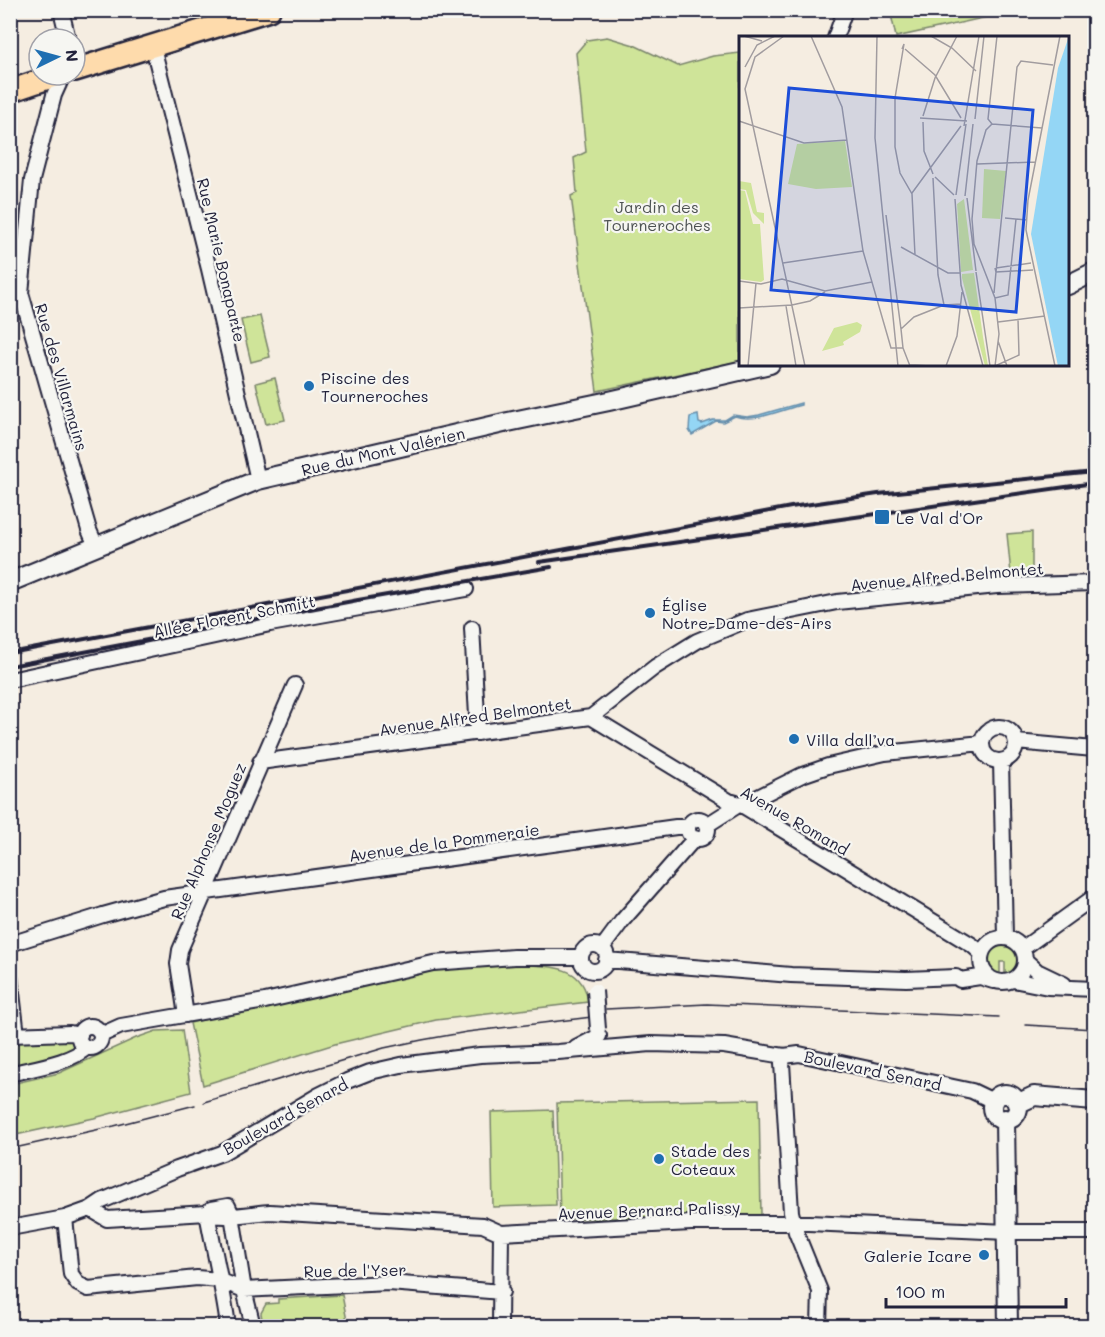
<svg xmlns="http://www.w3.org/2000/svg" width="1105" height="1337" viewBox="0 0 1105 1337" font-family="Mali,sans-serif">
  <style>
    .green { fill: #cfe499; stroke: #78836a; stroke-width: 1.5 }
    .water { fill: #94d6f5; stroke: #668eab; stroke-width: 1.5 }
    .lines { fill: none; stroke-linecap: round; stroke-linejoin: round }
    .street-casing { stroke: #22223b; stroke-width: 18 }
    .secondary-casing { stroke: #22223b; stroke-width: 22 }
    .primary-casing { stroke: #22223b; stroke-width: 26 }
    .street { stroke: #f6f6f2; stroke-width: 14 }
    .secondary { stroke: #f6f6f2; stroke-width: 18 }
    .primary { stroke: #fedbac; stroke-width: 21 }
    .tram { stroke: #22223b; stroke-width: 1.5 }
    .rail { stroke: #22223b; stroke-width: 4 }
    .street-bridge-casing { stroke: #22223b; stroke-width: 18; stroke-linecap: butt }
    .street-bridge { stroke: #f6f6f2; stroke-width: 14 }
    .poi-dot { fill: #1f6fb2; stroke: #f6f6f2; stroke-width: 2 }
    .labels { text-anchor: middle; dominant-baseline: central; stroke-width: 4.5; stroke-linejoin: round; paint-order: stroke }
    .park-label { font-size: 16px; fill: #4d5252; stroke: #f6f6f2 }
    .street-label { font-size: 16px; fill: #22223b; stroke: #f6f6f2 }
    .poi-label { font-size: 16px; fill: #22223b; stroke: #f6f6f2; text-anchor: start }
    .inset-road { fill: none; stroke: #a19c9f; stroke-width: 1.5 }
    .view { fill: #1d4ed8; fill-opacity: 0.15; stroke: #1d4ed8; stroke-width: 3 }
    .inset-edge { fill: none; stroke: #22223b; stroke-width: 3 }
  </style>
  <rect width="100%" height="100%" fill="#f5ede1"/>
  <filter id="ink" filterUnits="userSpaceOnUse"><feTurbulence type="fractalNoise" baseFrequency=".0167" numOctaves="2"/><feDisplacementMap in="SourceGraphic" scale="12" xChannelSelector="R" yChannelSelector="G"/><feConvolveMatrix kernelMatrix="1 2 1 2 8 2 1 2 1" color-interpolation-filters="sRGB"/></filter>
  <g filter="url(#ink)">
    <path class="green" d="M890 10H1015V11L896 37Z
      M607 37 634 45 678 66 713 56 740 53V361L597 391 571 196 577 193 574 158 586 152 576 53 587 40Z
      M260 316 270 357 251 362 241 320Z
      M275 378 285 420 266 424 256 383Z
      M1032 532V573L1011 574 1007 534Z
      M1003 942C1025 947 1027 970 1005 977V962H1000V977L990 972 985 958C987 949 993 942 1003 942Z
      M531 965C559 967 584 969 588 1002L436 1020 335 1044 203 1085 190 1023 407 973 487 966Z
      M182 1030 191 1092 94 1118 11 1136V1084L59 1073 136 1038 156 1031Z
      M67 1036 75 1039C77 1045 76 1048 71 1052L11 1067 10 1042Z
      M759 1099 761 1215 560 1219 557 1103Z
      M553 1110 556 1205 493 1207 491 1112Z
      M342 1295 348 1326H263L261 1313 266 1304 278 1303V1299Z"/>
    <path class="water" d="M801 403V405C781 410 754 423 735 416L723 422 716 421 692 435 689 430 690 417 698 415 699 423 702 424 713 420H725L733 415 747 417 759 415Z"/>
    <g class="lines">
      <defs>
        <path id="street" d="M61 10 68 39
          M835 38 845 10
          M153 47 209 269 258 480
          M63 75 54 95 32 180 21 293 89 530 96 546
          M472 628 478 733
          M10 680 270 624 466 589
          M591 717 729 801 740 804 972 945 981 953
          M982 744a17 17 0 1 1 34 0a17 17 0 1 1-34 0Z
          M1016 742 1094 749
          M1001 761 1005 937
          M260 762 591 717 655 667 697 641 747 620 837 602 997 586 1094 583
          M688 829a10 10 0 1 1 20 0a10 10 0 1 1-20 0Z
          M707 825 740 804 752 800 802 775 828 766 885 753 982 743
          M981 960a22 22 0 1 1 44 0a22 22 0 1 1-44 0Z
          M10 944 103 915 164 898 676 827H688
          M581 958a13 13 0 1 1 26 0a13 13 0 1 1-26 0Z
          M602 948 622 921 695 838
          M1022 949 1094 897
          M606 960 791 975 906 979 956 977 960 980 980 977 993 981
          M1026 961 1037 971 1064 984
          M10 976 17 1035
          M1013 980 1048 987 1094 989
          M186 1015 178 964 180 950 295 685
          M79 1037a11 11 0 1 1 22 0a11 11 0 1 1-22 0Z
          M10 1035 70 1033 80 1035
          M101 1035 121 1026 265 1001 433 963 514 957H581
          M576 1048 599 1036
          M784 1056 782 1063 791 1212 796 1232 820 1291 819 1326
          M10 1074C32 1068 71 1063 87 1047
          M90 1209 107 1219 207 1213C214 1251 223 1288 228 1326
          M65 1218 71 1274 78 1284 88 1289 197 1278 219 1280 244 1290 389 1283 502 1292
          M10 1228 65 1218 90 1209 102 1201 177 1169 222 1153 319 1095 347 1081 370 1072 401 1065 480 1055 558 1052 651 1044 724 1046 784 1056 799 1054 972 1091 993 1101
          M253 1326 244 1290 232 1215 228 1206 211 1209 207 1213C221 1220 253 1213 270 1212L483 1225 501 1233 691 1223H809L1007 1232H1094
          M500 1326 501 1233"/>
        <path id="secondary" d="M1068 285 1094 272
          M10 582 258 480 508 422 609 401 770 364
          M992 1107a13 13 0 1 1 26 0a13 13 0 1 1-26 0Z
          M1017 1104 1034 1096 1094 1101
          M1005 1119 1008 1326"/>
        <path id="primary" d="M75 70 269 10
          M10 91 57 75"/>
      </defs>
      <use href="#street" class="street-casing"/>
      <use href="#secondary" class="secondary-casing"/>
      <use href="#primary" class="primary-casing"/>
      <use href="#street" class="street"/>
      <use href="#secondary" class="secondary"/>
      <use href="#primary" class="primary"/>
      <path class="tram" d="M606 1009 707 1004 999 1017
        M1026 1025 1094 1029
        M204 1102 384 1048 422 1040 467 1032 592 1017
        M10 1149 114 1126 195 1105"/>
      <path class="rail" d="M539 562 1094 483
        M10 653 791 507 878 494 1094 472
        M10 666 358 600 551 567"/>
      <defs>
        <path id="street-bridge" d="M595 991 598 1029"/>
      </defs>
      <use href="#street-bridge" class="street-bridge-casing"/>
      <use href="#street-bridge" class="street-bridge"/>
    </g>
  </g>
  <g class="poi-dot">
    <circle cx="309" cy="386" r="6"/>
    <rect x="874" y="509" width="16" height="16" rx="3"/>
    <circle cx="650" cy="613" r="6"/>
    <circle cx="794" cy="739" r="6"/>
    <circle cx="659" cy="1159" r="6"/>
    <circle cx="984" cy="1255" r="6"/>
  </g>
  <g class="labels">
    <g class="park-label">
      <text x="657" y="206">Jardin des<tspan x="657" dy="18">Tourneroches</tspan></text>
    </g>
    <g class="street-label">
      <text transform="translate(222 260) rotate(77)">Rue Marie Bonaparte</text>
      <text transform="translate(62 377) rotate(74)">Rue des Villarmains</text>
      <text transform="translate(383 451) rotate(-13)">Rue du Mont Valérien</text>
      <text transform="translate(947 576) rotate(-5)">Avenue Alfred Belmontet</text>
      <text transform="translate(234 616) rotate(-11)">Allée Florent Schmitt</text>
      <text transform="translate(475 716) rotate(-8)">Avenue Alfred Belmontet</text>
      <text transform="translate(795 820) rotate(30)">Avenue Romand</text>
      <text transform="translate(208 841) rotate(-67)">Rue Alphonse Moguez</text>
      <text transform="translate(444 842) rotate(-8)">Avenue de la Pommeraie</text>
      <text transform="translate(873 1070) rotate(12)">Boulevard Senard</text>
      <text transform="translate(285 1116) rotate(-29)">Boulevard Senard</text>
      <text transform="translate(649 1210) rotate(-2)">Avenue Bernard Palissy</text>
      <text transform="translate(355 1270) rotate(-1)">Rue de l'Yser</text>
    </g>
    <g class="poi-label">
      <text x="321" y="377">Piscine des<tspan x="321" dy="18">Tourneroches</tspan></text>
      <text x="896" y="517">Le Val d'Or</text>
      <text x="662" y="604">Église<tspan x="662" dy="18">Notre-Dame-des-Airs</tspan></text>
      <text x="806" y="739">Villa dall’va</text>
      <text x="671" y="1150">Stade des<tspan x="671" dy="18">Coteaux</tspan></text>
      <text x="972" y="1255" text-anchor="end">Galerie Icare</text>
    </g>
  </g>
  <g transform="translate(739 36)">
    <rect width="330" height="330" fill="#f5ede1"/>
    <path d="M106 105 113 151 77 153 49 148 58 108ZM245 133 267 135 261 183 243 182ZM0 145 12 147 18 176 25 177V188L14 177 7 154 0 153ZM0 154 6 155 14 188H21L25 244 22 246 0 243ZM225 163 234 234 222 236 218 168ZM235 237 244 301 249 330H246L223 242V238ZM118 286 123 289 121 296 104 306 105 309 83 315 95 292Z" fill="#cfe499"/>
    <path d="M330 0V330H319L292 198 319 32Z" fill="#94d6f5"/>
    <path class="inset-road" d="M5 0 23 5M45 0 16 21 6 53 66 330M72 0 103 71 124 215 152 312H164L171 330M138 0 136 102 159 330M192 0 213 12 237 35M163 13 165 8 156 62V111L161 137 173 158 176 219M166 13 196 39 222 82M6 31 18 9 36 0M184 80 196 42 218 0M181 82 228 85M236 83 245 0M0 85 65 107 108 104M184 86 185 115 194 138M253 88 303 92M225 90 240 0M238 128 296 126M196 141 215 159M194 142 199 239 205 269M173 157 222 90M217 159 227 88M226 160 234 88M228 162 237 235M216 163 222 249 244 330M147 179 162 293M266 182 288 184M162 211 209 237H221M44 227 124 215M256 232 257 236 278 31 282 25 314 29M257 232 292 227M237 236 251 330M0 245 22 248 43 243 86 255 133 246M255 257 257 236 294 234M256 262 269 259 277 183M47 270 57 330M0 272 53 269 71 265 86 256M259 286 306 280M259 305 268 330M164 312 162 293 175 281 205 269 222 268M171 329 192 330M9 330 17 247M207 330 218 300 223 256M256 330 260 298 256 262 235 208 233 183 238 125 247 94 253 88 249 83 258 0M256 330 280 319 279 283M316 330 287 194 289 164 321 0"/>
    <path class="view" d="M50 52 294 74 277 276 32 254Z"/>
    <rect width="330" height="330" class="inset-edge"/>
  </g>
  <rect width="1105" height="1337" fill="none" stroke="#f6f6f2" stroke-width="36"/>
  <rect x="18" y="18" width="1069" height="1301" fill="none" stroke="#22223b" stroke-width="2" filter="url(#ink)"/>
  <g transform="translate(57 57) rotate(85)"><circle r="28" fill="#f6f6f2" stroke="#a1a1a9" stroke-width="1.5"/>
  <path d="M0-4.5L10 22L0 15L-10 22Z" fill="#1f6fb2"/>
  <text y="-9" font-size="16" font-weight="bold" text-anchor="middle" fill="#22223b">N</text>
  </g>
  <path d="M886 1298v9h180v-9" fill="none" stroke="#22223b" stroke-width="3"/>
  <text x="895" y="1298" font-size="18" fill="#22223b" stroke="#f6f6f2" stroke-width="4.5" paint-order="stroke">100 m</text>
</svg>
